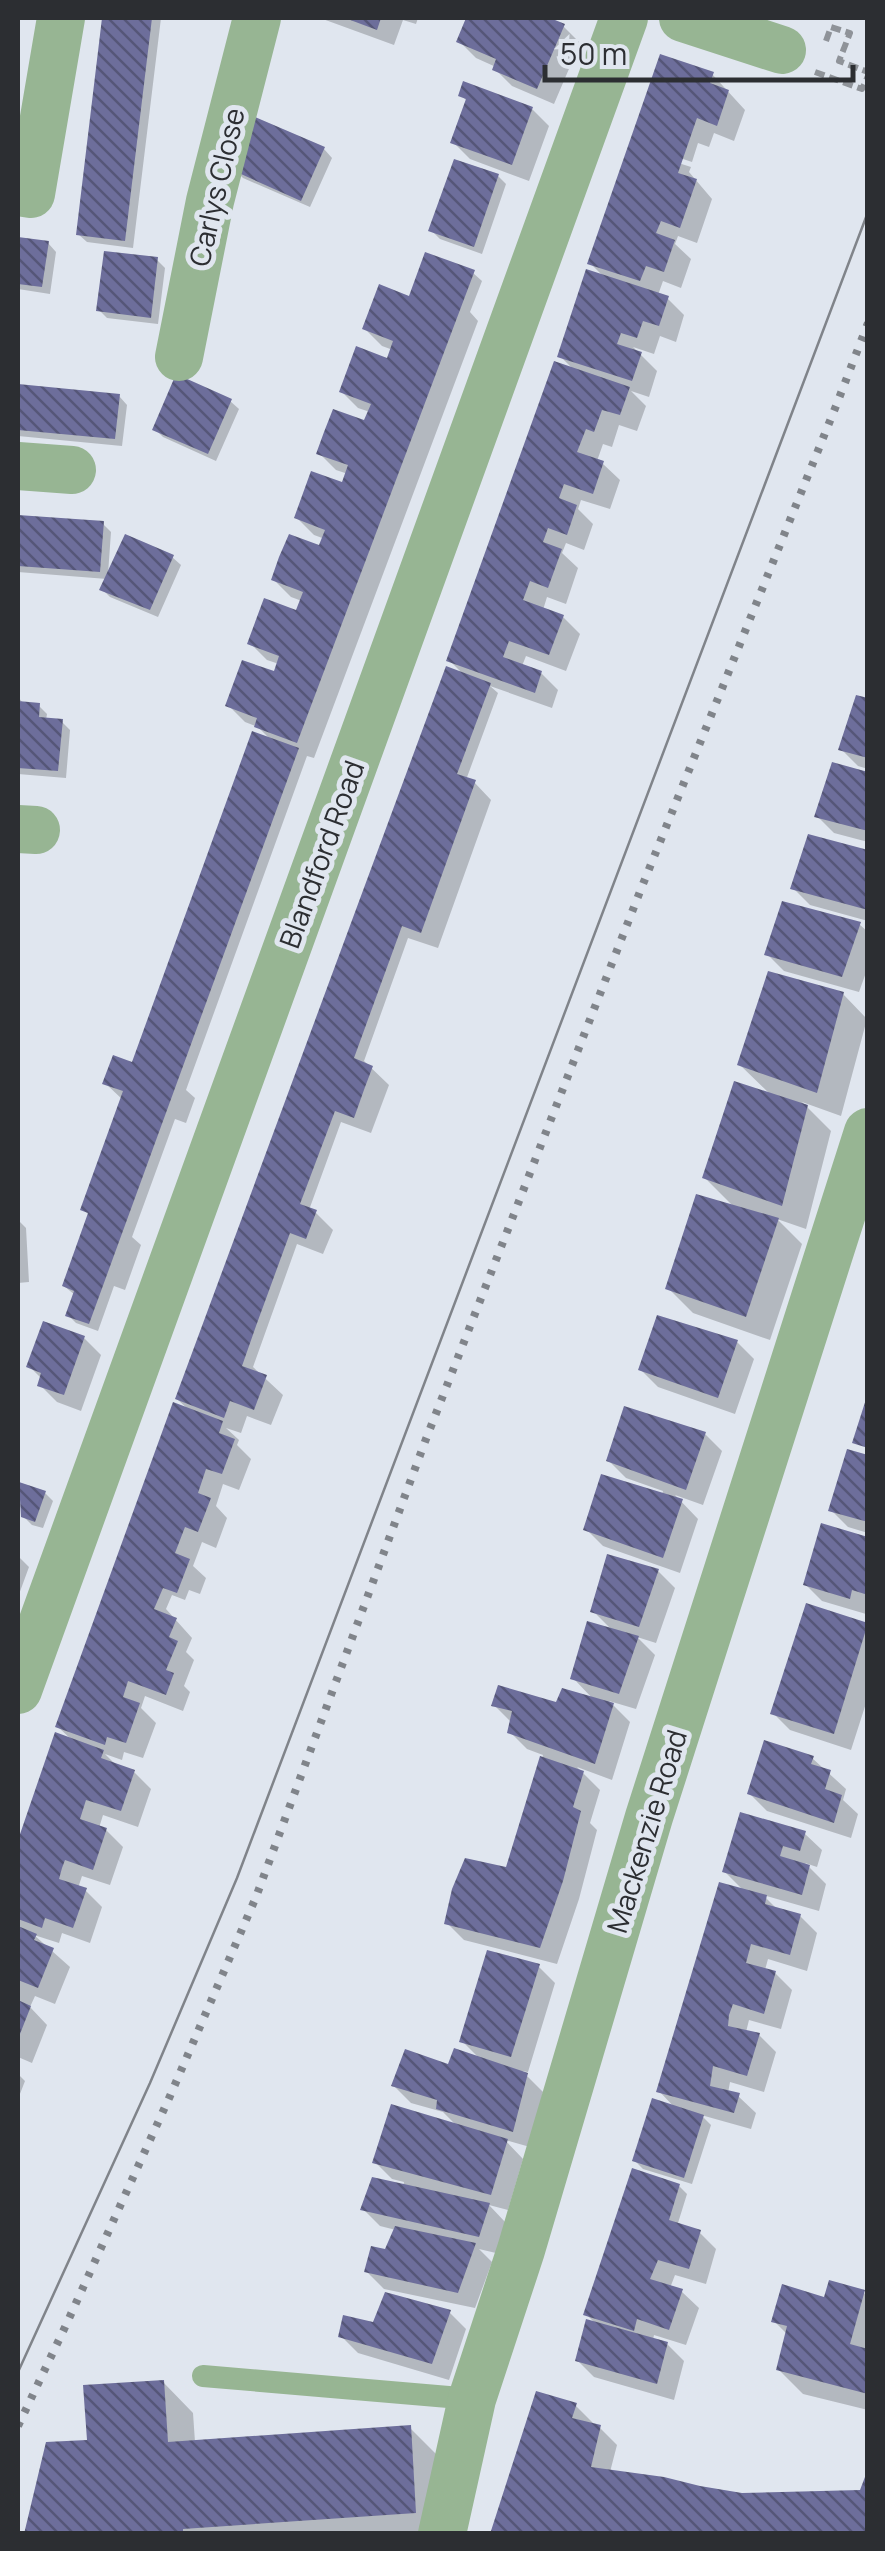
<svg xmlns="http://www.w3.org/2000/svg" width="885" height="2551" viewBox="0 0 885 2551" font-family="Manrope,sans-serif">
  <style>
    .shadow { fill: #0003 }
    .building { fill: url(#building-back-hatch) }
    .lines { fill: none; stroke-linecap: round; stroke-linejoin: round }
    .path { stroke: #8f9399; stroke-width: 6; stroke-dasharray: 10 5; stroke-linecap: butt }
    .service { stroke: #97b593; stroke-width: 22 }
    .minor { stroke: #97b593; stroke-width: 48 }
    .tram { stroke: #80848a; stroke-width: 2.5 }
    .rail { stroke: #80848a; stroke-width: 8; stroke-dasharray: 5 10; stroke-linecap: butt }
    .labels { text-anchor: middle; dominant-baseline: central; stroke-width: 10; stroke-linejoin: round; paint-order: stroke }
    .street-label { font-size: 28px; fill: #2c2e32; stroke: #e0e6ef }
  </style>
  <defs>
    <pattern id="building-back-hatch" width="6" height="6" patternUnits="userSpaceOnUse" patternTransform="scale(2.5)"><rect width="6" height="6" fill="#6d6e9b"/><path d="M-1 5l2 2M0 0l6 6M5-1l2 2" fill="none" stroke="#555678"/></pattern>
  </defs>
  <rect width="100%" height="100%" fill="#e0e6ef"/>
  <path class="shadow" d="M105 18H161L133 248 87 242 78 234Z
    M320 18H418L416 24 403 20 394 45Z
    M468 18H544L563 26 580 43 554 104 512 86 495 69 496 67 476 58 459 41Z
    M662 57 712 74 745 110 734 141 714 133 709 147 698 143 692 162 638 144V150L691 167 689 172 712 199 697 243 678 236 675 244 691 259 681 288 663 281 658 295 667 298 684 315 676 342 660 336 654 354 633 347 657 371 649 397 631 391 646 406 637 431 619 425 612 447 603 444 597 461 602 463 620 480 610 509 581 500 578 509 593 524 584 550 566 543 562 553 578 568 566 604 547 597 543 610 563 617 580 634 566 671 526 656 522 666 541 673 558 690 552 708 490 686 498 693 466 780 474 782 491 800 438 948 408 938 364 1061 389 1085 371 1133 341 1122 309 1210 316 1213 333 1230 323 1254 297 1244 253 1367 283 1395 271 1425 247 1416 241 1433 226 1428 239 1440 237 1445 251 1459 239 1490 223 1484 216 1506 227 1518 216 1548 202 1542 193 1566 206 1578 200 1594 189 1590 185 1600 172 1595 166 1609 192 1638 186 1652 194 1660 184 1686 190 1692 183 1711 145 1696 141 1708 156 1723 143 1758 124 1752 122 1760 105 1754 117 1766 134 1772 151 1789 138 1827 103 1815 99 1828 106 1830 123 1847 110 1885 82 1876 78 1888 85 1890 102 1907 90 1943 62 1933 59 1943 34 1935 70 1967 55 2004 35 1996 30 2007 47 2025 32 2063 18 2057V1848L56 1736 73 1741 58 1727 175 1406 190 1411 177 1399 312 1036 320 1038 313 1032 447 669 465 676 449 660 555 364 574 370 560 356 587 272 604 277 590 263Z
    M461 95 532 109 549 126 529 181 470 159 453 142 468 102Z
    M324 149 332 158 310 207 243 178 235 170Z
    M498 176 506 184 482 254 440 239 431 230Z
    M18 239 48 243 56 252 50 294 18 289Z
    M157 260 165 268 158 324 107 318 99 310Z
    M473 273 482 281 470 312 478 321 314 758 307 756 186 1090 195 1098 186 1123 175 1119 132 1237 141 1245 125 1290 114 1286 98 1331 76 1323 68 1315 75 1295 64 1286 90 1216 83 1209 123 1100 105 1083 133 1065 272 741 258 727 245 722 228 705 275 675 279 664 267 660 250 643 298 613 302 601 291 597 274 580 321 549 325 539 314 535 296 517 344 485 348 474 336 470 319 453 366 423 370 412 358 408 341 391 388 361 393 350 382 346 365 329 410 299Z
    M18 386 119 396 127 405 122 446 18 436Z
    M230 401 239 409 216 461 163 437 155 429Z
    M18 517 103 524 111 532 108 574 172 557 181 565 158 617 110 597 102 589 107 579 18 572Z
    M18 697 23 703 39 706 47 714 46 720 61 721 70 730 66 778 18 774Z
    M868 700V769L858 766 841 749Z
    M868 775V842L834 833 817 816Z
    M868 852V921L810 905 793 888Z
    M859 924 868 932V967L859 992 784 971 767 954Z
    M843 994 867 1019 841 1116 802 1102 831 1131 806 1229 777 1219 802 1244 770 1340 693 1313 668 1288 734 1207 705 1178 771 1095 740 1065Z
    M18 1220 26 1228 29 1282 18 1283Z
    M84 1338 101 1355 81 1411 57 1402 40 1385 42 1379 29 1366Z
    M737 1342 754 1359 735 1414 658 1387 641 1370Z
    M18 1391 20 1433H18Z
    M705 1434 722 1451 703 1505 675 1495 698 1519 680 1573 603 1546 586 1529 662 1495 663 1491 626 1478 609 1461Z
    M868 1458V1533L848 1527 831 1510Z
    M45 1493 53 1501 43 1528 32 1525 23 1516Z
    M868 1540 866 1614 822 1601 805 1584Z
    M18 1556 29 1567 18 1597Z
    M658 1571 675 1588 656 1643 637 1637 655 1655 636 1709 609 1701 630 1722 612 1780 577 1767 600 1790 590 1823 597 1830 579 1899 557 1964 464 1940 447 1923 507 1870 543 1755 527 1749 510 1732 512 1723 494 1705H558L594 1700 573 1678 612 1630 593 1611Z
    M808 1607 868 1626V1697L851 1750 790 1730 773 1713Z
    M812 1758 846 1789 843 1800 858 1814 851 1838 767 1811 750 1794Z
    M804 1833 822 1850 817 1867 805 1863 826 1884 819 1911 763 1895 778 1910 800 1916 817 1933 807 1971 768 1959 765 1970 775 1973 792 1990 781 2029 749 2020 746 2032 759 2035 776 2052 764 2092 730 2082 728 2093 738 2096 756 2113 751 2129 701 2115 711 2125 692 2184 643 2169 635 2161 676 2109 659 2091 745 1892 725 1872Z
    M538 1966 555 1983 528 2072 522 2071 543 2092 530 2147 505 2140 523 2159 508 2210 489 2205 506 2223 496 2253 479 2249 492 2262 475 2308 384 2289 367 2272 386 2251 396 2230 380 2226 363 2209 403 2187 404 2182 392 2179 375 2162 458 2127 443 2112 411 2103 394 2086 450 2067 481 2060 462 2041Z
    M18 2074 25 2081 18 2099Z
    M679 2186 687 2194 678 2223 699 2232 716 2249 706 2284 675 2275 670 2288 681 2291 699 2308 686 2345 654 2335 653 2340 667 2344 684 2361 674 2400 594 2377 577 2360 596 2324 586 2314Z
    M864 2293 868 2297V2410L803 2394 779 2370 788 2335 774 2321 826 2300Z
    M449 2312 466 2329 449 2380 358 2353 341 2336 375 2325Z
    M163 2382 193 2413 195 2442 410 2428 440 2458 444 2534H27L89 2442Z
    M576 2406 593 2423 592 2426 600 2428 617 2445 610 2472 868 2534H492Z"/>
  <path class="building" d="M102 18H152L125 241 76 235Z
    M345 18H381L377 30Z
    M466 18H550L565 24 537 89 492 70 496 59 456 42Z
    M660 54 714 72 710 83 729 90 717 126 697 118 678 173 697 179 680 228 661 221 656 233 675 240 664 272 646 266 640 281 587 264Z
    M463 81 533 107 512 165 450 143 466 99 458 96Z
    M255 117 325 147 301 201 232 170Z
    M454 159 499 174 474 247 428 231Z
    M18 237 49 241 42 287 18 284Z
    M104 251 158 257 151 318 96 311Z
    M425 252 475 270 297 743 254 727 257 718 225 706 242 660 274 671 279 656 247 644 264 598 296 610 303 592 271 580 279 557 289 534 319 545 325 530 294 518 311 471 342 482 348 465 316 454 324 432 333 409 364 420 371 404 339 392 356 346 387 358 393 341 362 329 379 284 409 296Z
    M586 269 669 296 659 326 643 321 637 338 621 333 617 344 642 352 632 381 557 357Z
    M554 361 630 387 620 415 602 410 594 432 586 429 577 452 604 461 593 494 564 484 559 498 577 505 567 535 548 528 543 542 562 549 548 588 530 581 523 600 564 615 549 655 509 641 503 657 542 671 535 693 446 661Z
    M176 374 232 399 208 454 152 430Z
    M18 384 120 394 115 439 18 430Z
    M18 515 104 521 100 572 18 566Z
    M125 534 174 555 150 610 99 590Z
    M446 666 491 683 457 774 476 780 421 933 402 926 354 1058 373 1066 365 1087 354 1118 335 1111 300 1204 317 1210 306 1239 290 1233 256 1326 242 1366 267 1375 254 1410 230 1401 224 1418 175 1399Z
    M856 695 868 698V758L838 750Z
    M18 701 40 703 39 717 63 719 58 771 18 768Z
    M252 731 299 748 89 1324 65 1316 74 1291 62 1286 88 1213 80 1210 123 1091 102 1084 113 1055 132 1062Z
    M832 762 868 772V831L814 817Z
    M808 834 868 850V910L790 889Z
    M782 901 861 922 842 977 764 955Z
    M768 971 844 992 817 1093 737 1065Z
    M734 1081 808 1105 782 1206 702 1178Z
    M696 1194 779 1218 746 1317 665 1289Z
    M657 1315 738 1340 718 1398 638 1370Z
    M43 1321 85 1336 64 1395 37 1386 41 1373 26 1367Z
    M867 1396H868V1448L852 1443Z
    M173 1402 223 1421 219 1433 235 1439 222 1474 206 1469 198 1493 211 1498 198 1532 185 1527 175 1553 190 1559 177 1593 163 1588 154 1609 177 1618 169 1637 178 1641 166 1670 174 1673 166 1695 128 1681 123 1697 140 1703 126 1743 107 1737 105 1745 55 1727Z
    M624 1406 706 1432 686 1490 606 1461Z
    M847 1449 868 1455V1522L828 1511Z
    M601 1474 683 1499 663 1558 583 1530Z
    M19 1482 46 1491 35 1522 21 1517Z
    M821 1523 868 1537V1595L852 1590 850 1599 803 1585Z
    M607 1554 659 1569 639 1627 590 1612Z
    M806 1603 868 1623 834 1734 770 1714Z
    M587 1621 639 1636 619 1694 570 1679Z
    M498 1685 556 1702 562 1688 614 1703 595 1764 507 1733 512 1711 491 1706Z
    M55 1732 104 1750 101 1758 135 1770 121 1811 86 1800 80 1819 107 1828 93 1870 65 1860 62 1868 59 1879 87 1888 73 1928 45 1918 42 1928 18 1919V1840Z
    M764 1740 814 1756 811 1764 831 1770 825 1789 842 1795 834 1823 747 1794Z
    M540 1756 584 1771 573 1807 581 1811 563 1881 540 1948 444 1924 452 1889 465 1858 506 1867Z
    M740 1812 806 1831 800 1851 783 1846 780 1856 810 1865 802 1895 722 1872Z
    M719 1882 767 1895 765 1904 801 1914 790 1955 751 1944 746 1963 776 1971 764 2014 733 2004 729 2015 728 2026 760 2033 747 2076 713 2066 710 2086 740 2093 734 2113 656 2092Z
    M18 1926 37 1934 34 1940 54 1948 38 1988 18 1980Z
    M487 1950 540 1964 511 2057 459 2042Z
    M18 2000 31 2006 18 2039Z
    M454 2048 528 2073 513 2132 436 2109 437 2100 391 2086 405 2049 448 2064Z
    M652 2098 704 2115 684 2178 632 2161Z
    M391 2104 508 2139 491 2195 372 2163Z
    M632 2168 680 2184 669 2220 701 2230 689 2269 658 2260 650 2279 683 2289 669 2330 637 2319 634 2331 583 2315Z
    M372 2177 490 2203 479 2237 360 2210Z
    M395 2226 476 2243 458 2293 364 2272 371 2246 385 2249Z
    M829 2280 865 2290 850 2344 868 2349V2394L776 2370 787 2326 771 2322 782 2284 824 2297Z
    M385 2292 451 2310 432 2364 338 2337 343 2315 373 2322Z
    M586 2319 668 2342 657 2384 575 2361Z
    M164 2380 168 2442 411 2425 416 2513 183 2529V2534H24L46 2442 87 2440 83 2385Z
    M536 2391 577 2403 572 2418 601 2425 591 2467 664 2477 700 2486 742 2493 860 2490 868 2469V2534H490Z"/>
  <g class="lines">
    <path class="path" d="M826 41 831 27 850 33 839 61 868 72
      M815 72 862 89 868 76"/>
    <path class="service" d="M203 2376 472 2399"/>
    <path class="minor" d="M683 18 782 50
      M18 192 31 194 61 18
      M179 357 210 201 257 18
      M18 466 72 470
      M18 829 36 830
      M18 1690 624 18
      M442 2534 472 2399 521 2250 649 1817 868 1132"/>
    <path class="tram" d="M18 2372 150 2083 237 1878 868 212"/>
    <path class="rail" d="M18 2426 66 2325 170 2096 256 1897 426 1439 641 889 836 406 868 323"/>
  </g>
  <g class="labels">
    <g class="street-label">
      <text transform="translate(216 187) rotate(-77)">Carlys Close</text>
      <text transform="translate(321 854) rotate(-70)">Blandford Road</text>
      <text transform="translate(646 1831) rotate(-73)">Mackenzie Road</text>
    </g>
  </g>
  <rect width="885" height="2551" fill="none" stroke="#2c2e32" stroke-width="40"/>
  <path d="M545 65v15h308v-15" fill="none" stroke="#2c2e32" stroke-width="5"/>
  <text x="560" y="65" font-size="30" fill="#2c2e32" stroke="#e0e6ef" stroke-width="8" paint-order="stroke">50 m</text>
</svg>
